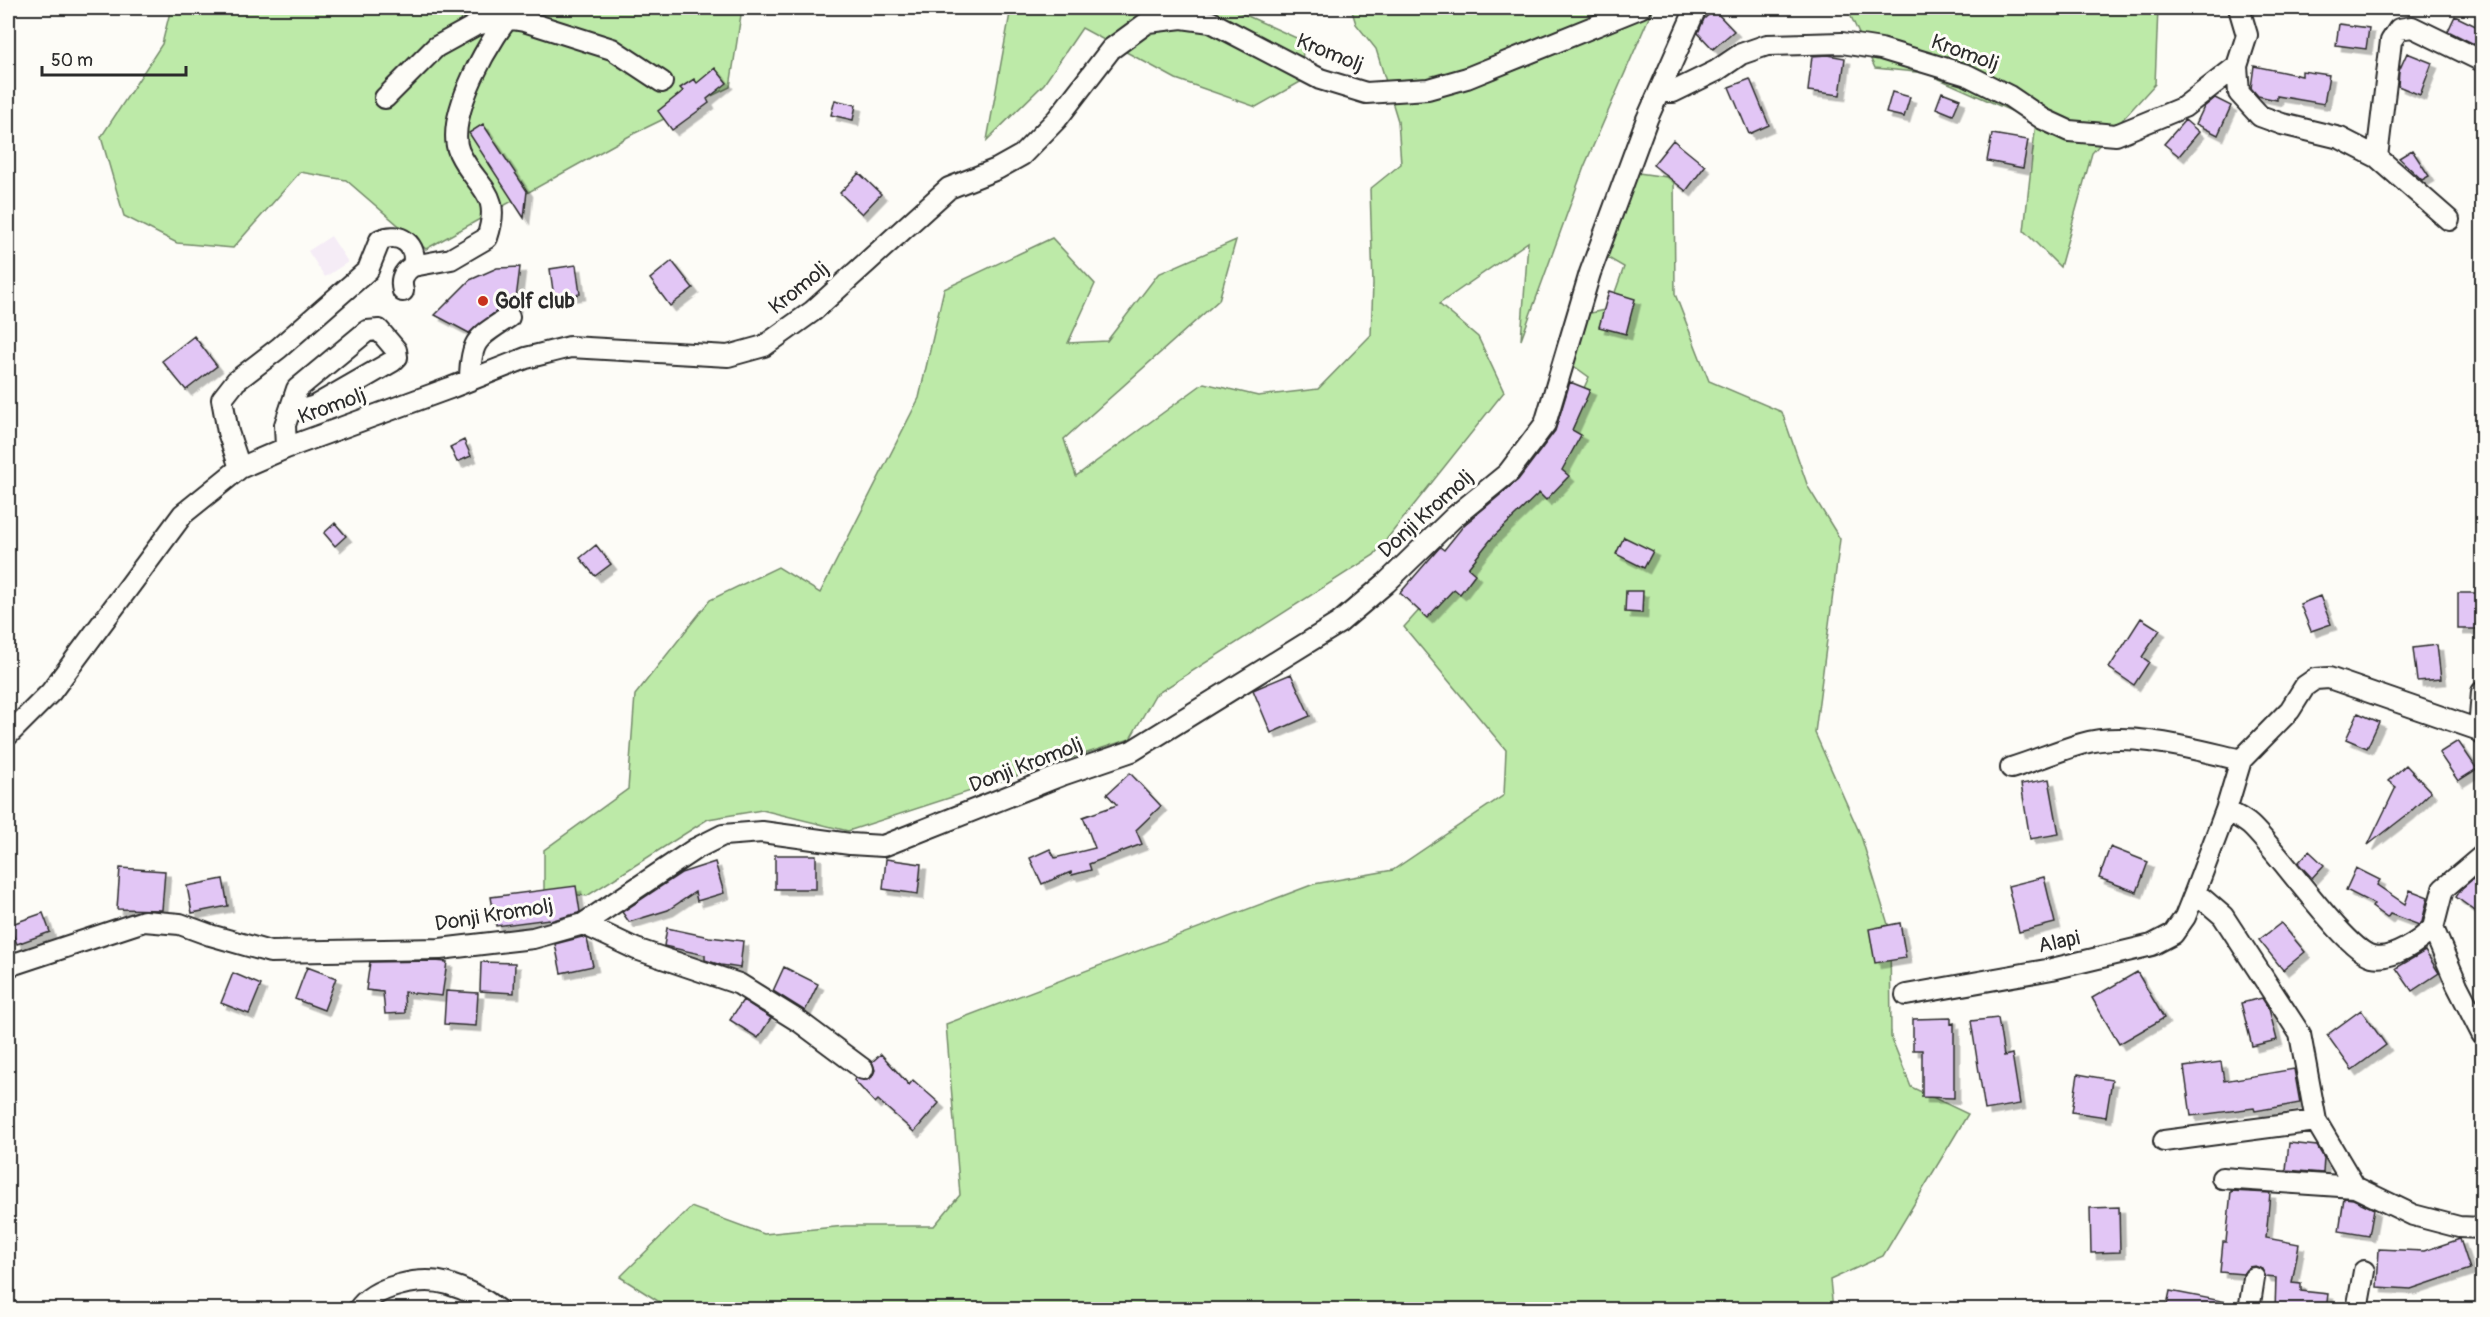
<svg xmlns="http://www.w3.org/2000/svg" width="2490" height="1317" viewBox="0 0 2490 1317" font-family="Pangolin,sans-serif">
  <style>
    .built { fill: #f5ecf6 }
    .green { fill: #bdeaa8; stroke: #748a6a; stroke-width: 1.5 }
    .building { fill: #e2c6f5; stroke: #2b2b2b; stroke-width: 1.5; filter: url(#shadow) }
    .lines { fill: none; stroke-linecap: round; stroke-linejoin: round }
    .minor-casing { stroke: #2b2b2b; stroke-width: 24 }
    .minor { stroke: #fdfcf7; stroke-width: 20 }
    .poi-dot { fill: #c8321e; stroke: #fdfcf7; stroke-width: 2 }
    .labels { text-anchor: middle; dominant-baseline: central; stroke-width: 6; stroke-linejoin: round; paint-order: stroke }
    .street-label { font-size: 21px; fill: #2b2b2b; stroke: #fdfcf7 }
    .poi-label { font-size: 21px; font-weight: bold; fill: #2b2b2b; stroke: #fdfcf7; text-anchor: start }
  </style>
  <defs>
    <filter id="shadow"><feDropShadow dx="5.5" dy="5.5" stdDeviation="0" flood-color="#0004"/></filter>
  </defs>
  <rect width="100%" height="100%" fill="#fdfcf7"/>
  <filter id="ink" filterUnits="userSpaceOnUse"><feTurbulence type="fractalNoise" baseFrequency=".0167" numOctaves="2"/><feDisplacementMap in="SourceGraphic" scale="12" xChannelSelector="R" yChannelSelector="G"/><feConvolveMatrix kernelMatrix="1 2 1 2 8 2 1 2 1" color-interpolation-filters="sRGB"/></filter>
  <g filter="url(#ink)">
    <path class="built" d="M331 236 348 262 325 277 308 251Z"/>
    <path class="green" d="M171 8H742L730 87 633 134 426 249 346 180 300 172 233 248 177 243 124 216 101 137 162 44Z
      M1011 8H1230L1303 41 1302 81 1256 107 1176 79 1082 28 1044 84 987 140Z
      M1351 8H1653L1584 167 1521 340 1528 242 1439 304 1478 337 1504 392 1374 555 1155 695 1130 739 848 831 762 810 708 819 587 896 544 891V850L628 789 635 695 710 600 778 567 820 593 919 398 944 289 1052 238 1095 284 1068 343 1107 341 1158 274 1236 240 1219 300 1064 439 1076 476 1204 383 1258 396 1318 389 1371 335 1373 284 1370 189 1401 164 1398 121 1376 49 1356 24Z
      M1847 8H2158L2155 84 2092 153 2060 267 2024 231 2036 122 1926 73 1875 68Z
      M1624 171 1674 178 1675 294 1709 381 1782 412 1808 487 1840 539 1815 733 1861 836 1890 931 1891 1037 1911 1087 1968 1114 1883 1256 1830 1280 1833 1309 672 1310 620 1277 691 1207 764 1234 845 1226H934L960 1195 946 1024 1314 884 1393 870 1504 795 1506 750 1404 627 1476 547 1539 485 1589 377 1557 354 1572 317 1609 309 1624 267 1596 251Z"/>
    <path class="building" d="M1714 10 1734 31 1713 49 1698 33 1704 19Z
      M2455 16 2482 29V48L2448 31Z
      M2339 24 2369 28 2366 49 2336 45Z
      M2407 53 2432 63 2420 95 2398 86 2399 71Z
      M1828 55 1845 58 1840 95 1808 91 1812 56Z
      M2254 66 2302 76V71L2329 75 2324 104 2277 96V100L2258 96 2251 88Z
      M715 68 727 83 707 99 709 103 672 130 658 111 683 91 680 88 694 79 697 83Z
      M1750 79 1769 125 1749 134 1729 87Z
      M1892 92 1910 97 1904 117 1886 113Z
      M1942 92 1960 99 1953 115 1936 108Z
      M2215 98 2231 106 2218 135 2196 124 2204 107Z
      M835 100 856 105 853 120 831 115Z
      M2185 120 2199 132 2179 156 2164 144Z
      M483 124 527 191 524 218 469 133Z
      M1992 134 2028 140 2023 168 1987 161Z
      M1673 140 1705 166 1686 191 1653 165Z
      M2412 150 2429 176 2422 180 2399 158Z
      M859 173 881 194 862 214 840 193Z
      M672 261 693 288 670 306 650 279Z
      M576 265 580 294 554 298 550 269Z
      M520 267 515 307 509 305 502 307 469 333 435 315 470 280 497 268Z
      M1609 291 1635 299 1626 334 1599 327Z
      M194 336 217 366 186 390 162 361Z
      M1570 382 1590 390 1572 430 1581 435 1562 470 1569 476 1546 500 1539 493 1492 538 1468 568 1475 574 1460 594 1454 589 1427 618 1400 593 1440 547 1444 550 1464 525 1518 480 1555 431Z
      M464 440 471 456 457 462 450 447Z
      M335 523 346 536 335 546 324 533Z
      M1624 537 1653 551 1644 568 1616 554Z
      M596 545 611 564 595 576 580 558Z
      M1626 591H1643L1642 613 1625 612Z
      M2458 593H2482V629H2458Z
      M2320 596 2331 624 2311 631 2300 604Z
      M2141 618 2160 630 2142 657 2149 662 2134 685 2109 668Z
      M2437 645 2441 679 2417 681 2413 648Z
      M1291 674 1310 716 1271 733 1253 690Z
      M2358 713 2379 722 2367 748 2346 739Z
      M2458 741 2477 769 2458 781 2439 753Z
      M2406 765 2431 792 2408 814 2368 845 2396 787 2388 781Z
      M1130 773 1161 806 1136 830 1142 844 1089 864 1091 870 1072 875 1071 872 1042 884 1030 858 1050 849 1055 858 1095 848 1083 817 1117 805 1107 794Z
      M2049 779 2059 834 2030 839 2021 784Z
      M2110 847 2148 862 2137 892 2099 878Z
      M2309 851 2324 865 2312 878 2298 863Z
      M775 855H816V889H775Z
      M886 859 921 864 918 894 883 889Z
      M715 862 724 893 697 901 695 892 668 910 629 922 622 912 681 873Z
      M120 868 165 871 162 910 117 909Z
      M2356 868 2380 880 2377 885 2405 904 2410 890 2428 897 2422 922 2419 925 2390 914 2387 918 2372 907 2374 904 2346 890Z
      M2478 875 2482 879V916L2456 897 2462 888Z
      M2044 877 2055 923 2019 932 2008 886Z
      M223 879 228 906 192 913 187 886Z
      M576 886 580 912 578 913 550 921 549 919 496 926 491 897Z
      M43 913 50 932 17 944 9 925Z
      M1900 923 1906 958 1875 963 1869 929Z
      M2281 923 2305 952 2283 970 2259 940Z
      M667 928 709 937 743 941 740 968 721 965 705 960V955L664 946Z
      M582 937 587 939 593 966 561 973 555 944Z
      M2425 951 2439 973 2412 991 2396 968Z
      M435 961 447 962 442 996 404 992 405 1013 385 1014 383 992 366 990 370 962Z
      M481 962 515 963 514 993 480 991Z
      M307 967 336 978 324 1010 295 999Z
      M784 967 818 984 805 1011 773 991Z
      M2137 972 2164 1018 2119 1044 2092 998Z
      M233 973 261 985 249 1014 221 1003Z
      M446 991 478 993 476 1026 444 1024Z
      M2262 998 2269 1009 2277 1040 2252 1046 2241 1003Z
      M743 1000 771 1018 758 1038 730 1020Z
      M2361 1010 2386 1045 2352 1070 2327 1035Z
      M1951 1018V1024L1954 1023V1098L1922 1097V1050H1913V1019Z
      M1998 1018 2004 1056 2012 1054 2020 1104 1985 1110 1971 1021Z
      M881 1054 909 1085 913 1080 939 1103 914 1132 878 1100 875 1103 854 1080 855 1078 867 1080 872 1077 875 1070 872 1062Z
      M2221 1062 2224 1081 2294 1069 2300 1103 2255 1111 2254 1108 2191 1116 2184 1067Z
      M2078 1074 2112 1080 2106 1117 2072 1112Z
      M2289 1143 2317 1146 2324 1158 2323 1173 2286 1170Z
      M2231 1191 2270 1193 2266 1238 2299 1244 2292 1283 2301 1284V1291L2328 1294 2326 1310H2275L2276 1278 2266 1277 2262 1269 2255 1266 2249 1267 2243 1274 2220 1272 2223 1242H2226Z
      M2344 1198 2353 1199 2374 1209 2369 1236 2339 1231Z
      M2119 1207 2120 1252 2091 1253 2090 1208Z
      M2460 1239 2470 1269 2411 1289 2377 1287 2379 1249 2424 1251Z
      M2170 1291 2227 1302V1310H2166Z"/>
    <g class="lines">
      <defs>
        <path id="minor" d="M2239 8 2247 35 2237 66 2239 93 2260 116 2282 124 2340 138 2377 157 2449 220
          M1659 92H1673L1716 71 1741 54 1767 45 1842 43 1881 49 1967 75 2009 96 2043 119 2069 131 2116 135 2184 107 2237 66
          M385 98 436 47 476 25 506 18 524 21 612 49 662 82
          M2377 157 2391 41 2399 29 2412 27 2482 61
          M413 266 451 259 487 238C503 191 477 190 459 152 444 118 492 32 517 8
          M470 378C471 338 478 338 509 317
          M286 448 285 425 297 389 367 331 379 330 396 350 397 357 393 361 315 406 301 410 292 406
          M240 468 228 432 222 399 236 381 279 348 368 270 380 240C400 231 418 245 413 266 403 272 400 280 403 291
          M2482 692 2479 730 2482 734
          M8 735 51 692 183 514 240 468 286 448 450 388 526 358 570 347 728 356 764 346 813 311 949 188 997 169 1022 155 1057 119 1111 49 1148 22 1182 18 1211 22 1320 79 1366 93 1428 89 1467 78 1640 8
          M2241 760 2290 710 2305 686 2315 679 2329 678 2479 730
          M2011 768C2034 761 2057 751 2081 744 2129 730 2193 749 2241 760L2226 810
          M2482 856 2443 889 2433 928 2457 985 2482 1034
          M2195 892 2226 810C2234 815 2243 819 2250 825 2278 850 2344 949 2372 956 2392 961 2420 941 2433 928
          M583 924 636 949 739 984 800 1022 863 1069
          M8 966 144 921 180 924 210 935 270 952 440 949 533 938 583 924 695 849 723 835 762 832 850 844 883 846 1062 775 1132 751 1339 623 1386 583 1454 517 1508 473 1545 424 1590 273 1647 119 1696 8
          M1906 995 2052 969 2152 945 2173 934 2185 917 2195 892 2223 916 2300 1034 2316 1121 2355 1187 2413 1215 2459 1227 2482 1228
          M2164 1141 2316 1121
          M2222 1178 2355 1187
          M358 1310C374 1286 421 1276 448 1284 465 1289 484 1299 498 1310
          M2249 1310 2254 1278
          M2357 1310 2364 1271"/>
      </defs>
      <use href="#minor" class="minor-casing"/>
      <use href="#minor" class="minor"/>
    </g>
  </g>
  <circle class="poi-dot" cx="483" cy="301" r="6"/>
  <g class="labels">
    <g class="street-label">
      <text transform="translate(1330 53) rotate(22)">Kromolj</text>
      <text transform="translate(1965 53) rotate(20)">Kromolj</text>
      <text transform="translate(799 288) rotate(-39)">Kromolj</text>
      <text transform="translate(332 406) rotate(-20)">Kromolj</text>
      <text transform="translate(1426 514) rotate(-42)">Donji Kromolj</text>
      <text transform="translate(1026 765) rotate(-21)">Donji Kromolj</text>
      <text transform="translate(494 915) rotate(-9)">Donji Kromolj</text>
      <text transform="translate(2059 942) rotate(-12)">Alapi</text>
    </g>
    <g class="poi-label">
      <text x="495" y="301">Golf club</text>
    </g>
  </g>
  <rect width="2490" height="1317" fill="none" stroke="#fdfcf7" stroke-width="30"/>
  <rect x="15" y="15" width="2460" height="1287" fill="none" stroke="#2b2b2b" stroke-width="2" filter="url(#ink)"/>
  <path d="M42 66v9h144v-9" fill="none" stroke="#2b2b2b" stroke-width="3"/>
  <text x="51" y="66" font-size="18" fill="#2b2b2b" stroke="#fdfcf7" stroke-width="4.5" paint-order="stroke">50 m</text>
</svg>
